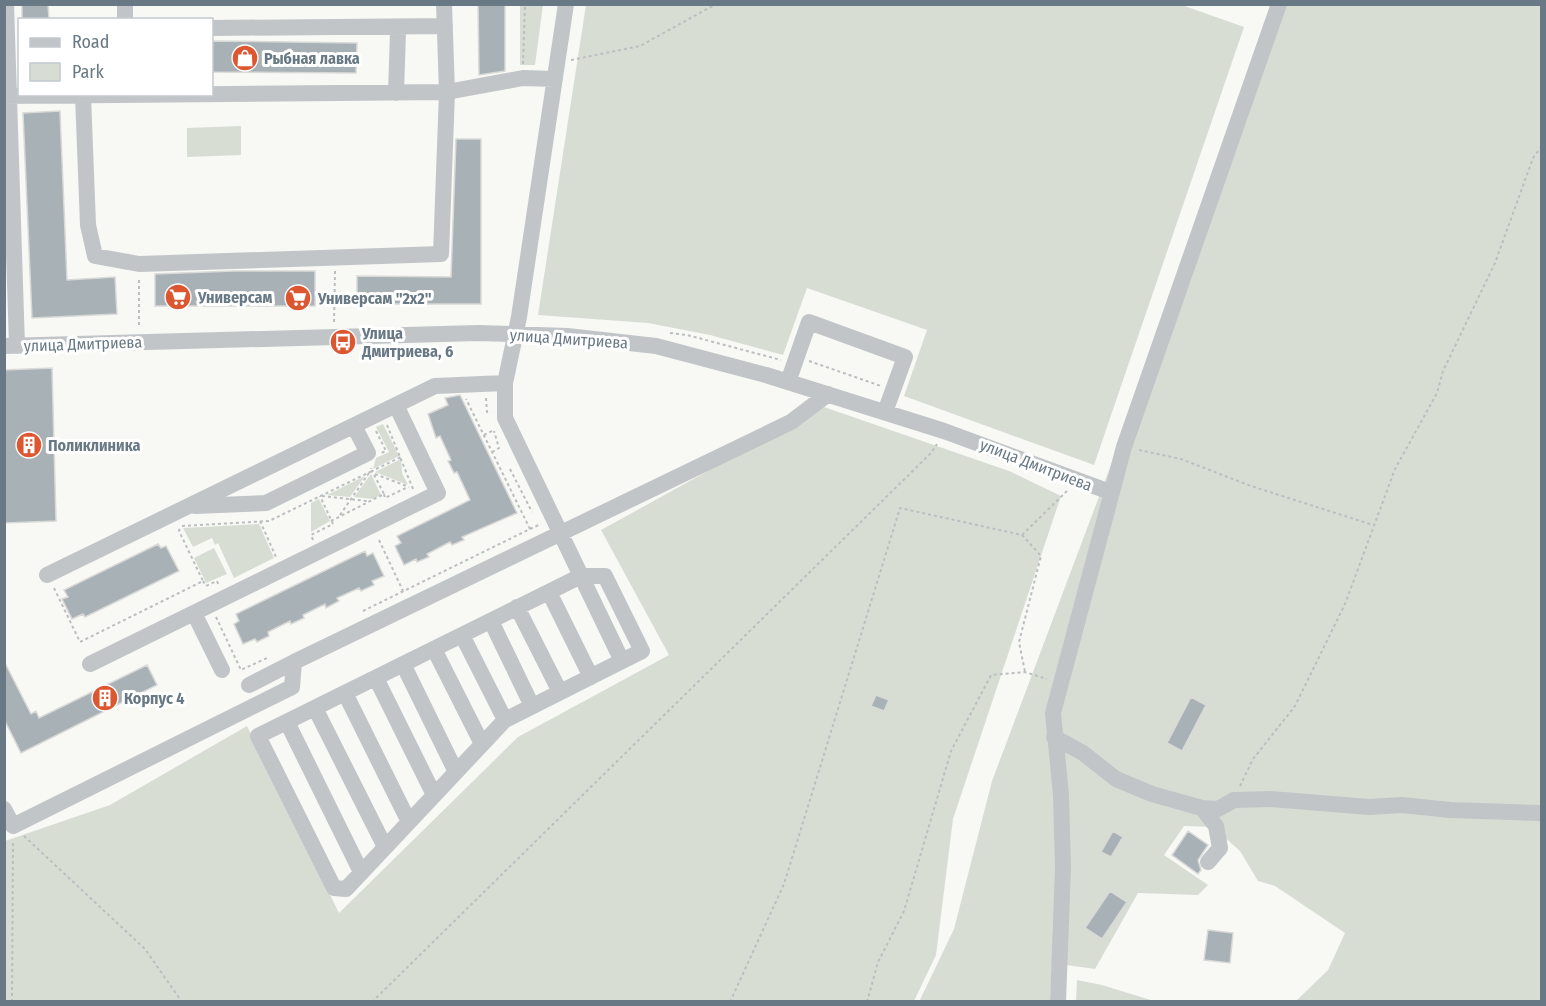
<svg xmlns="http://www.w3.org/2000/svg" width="1546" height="1006" viewBox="0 0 1546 1006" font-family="'Fira Sans Condensed',sans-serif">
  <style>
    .green { fill: #d8ddd4 }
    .building { fill: #a8b1b6; stroke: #d9d9d7; stroke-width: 1.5 }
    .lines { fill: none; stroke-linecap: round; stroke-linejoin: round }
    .path { stroke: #bbbec0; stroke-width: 2; stroke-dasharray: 3 3; stroke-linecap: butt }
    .minor { stroke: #c1c5c8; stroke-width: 16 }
    .labels { text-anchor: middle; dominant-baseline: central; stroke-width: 6; stroke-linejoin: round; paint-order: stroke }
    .poi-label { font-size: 16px; font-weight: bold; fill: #687985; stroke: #fff; text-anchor: start }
    .street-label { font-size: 16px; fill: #687985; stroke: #fff }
  </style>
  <rect width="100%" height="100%" fill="#f8f8f5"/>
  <path class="green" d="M1179 4 1244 27 1094 465 904 396 927 330 807 288 783 355 710 335 648 323 538 315 586 5Z
    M520 5H543L535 65H520Z
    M1284 5H1541V1001H1296L1328 970 1345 933 1275 886 1258 881 1240 851 1213 827 1184 826 1164 855 1208 885 1198 895 1138 893 1095 969 1052 963 1050 1001 919 1002 954 929 992 781Z
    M241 126V155L187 157V128Z
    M824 407 1009 471 1061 496 953 819 936 955 914 1001 5 1002V841L110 805 247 726 339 913 518 737 669 655 601 530Z
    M383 424 399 456 373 469 376 458 389 452 376 427Z
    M401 459 402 473 408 485 375 472Z
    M371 474 381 495 373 499 354 497Z
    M365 476 350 497 327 495Z
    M319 499 330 521 311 532V503Z
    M259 524 274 558 234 578 218 543 215 545 212 538 193 547 183 528Z
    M214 548 227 574 206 583 194 558Z
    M1077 980 1102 985 1154 1001H1076Z"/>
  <path class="building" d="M22 4H48L49 20H22Z
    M478 4H505V71L479 75Z
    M212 41 357 43 356 73 212 72Z
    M60 111 67 280 115 277 117 314 32 318 23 113Z
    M456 139H481V304H357V276L451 277Z
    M234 271H315V306H155V274Z
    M52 368 56 521 4 523V370Z
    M460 395 517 513 462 537 464 540 452 545 450 542 427 554 429 557 417 562 416 559 404 565 395 546 401 543 397 536 470 500 457 472 454 473 448 461 451 460 440 436 436 438 428 414 448 405 445 398Z
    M158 544 161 548 166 546 179 571 85 617 83 614 72 619 62 599 68 597 64 590Z
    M365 551 367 556 373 553 384 576 372 581 374 585 361 591 359 588 337 598 339 601 326 608 325 604 303 615 304 618 291 624 290 621 268 632 269 636 257 642 255 639 243 644 234 624 239 621 236 614Z
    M4 661 31 714 36 711 39 718 147 665 157 685 21 753 4 719Z
    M876 695 889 700 884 711 871 706Z
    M1191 697 1206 705 1182 751 1167 743Z
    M1113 831 1123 837 1111 857 1101 852Z
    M1188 831 1208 845 1198 860 1201 870 1198 874 1172 855Z
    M1110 891 1127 902 1102 939 1085 928Z
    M1208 930 1233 933 1230 963 1204 960Z"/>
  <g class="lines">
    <path class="path" d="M571 60 640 46 716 4
      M523 64 525 4
      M139 280V328
      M334 322 335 271
      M670 333 687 335 781 360
      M809 361 881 386
      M486 398 487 412 491 413
      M387 425 413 489
      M376 431 386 451 381 453
      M484 435 494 430
      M1139 450 1181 459 1251 486 1373 525
      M492 452 499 448 494 431
      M510 469 532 512
      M375 474 409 487
      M384 494 385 498 408 487
      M322 496 367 501
      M340 515 369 473
      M260 521 276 557
      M331 521 384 494 372 471 401 457
      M182 526 269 521 372 471 371 468
      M530 529 541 524
      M1022 535 1067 491
      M313 540 311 535 333 524 320 496
      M379 540 403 591
      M203 581 206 586 217 581 219 586
      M54 588 80 642 203 581 179 531 180 528
      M363 611 530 529 466 399
      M216 617 241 670 269 657
      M1240 786 1253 759 1295 706 1345 604 1395 469 1437 393 1443 371 1495 263 1533 158 1542 146
      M24 836 145 949 182 1002
      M12 1002 13 841
      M372 1002 931 453 937 444
      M730 1002 784 884 900 508 1022 535 1041 556 1019 642 1025 672
      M867 1002 878 962 904 911 951 751 991 675 1025 672 1047 679"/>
    <path class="minor" d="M6 4 17 346
      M125 4V20
      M566 4 519 317 505 383V418L622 661 505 720 346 889 334 888 258 736 581 576H605L642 651 622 661
      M212 28 445 26
      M396 93 398 32
      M4 96 447 92 523 78 555 79
      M83 96 88 225 95 256 139 264 441 254 447 92 444 4
      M4 346 478 333 567 336 656 346 766 375 944 431 1110 492
      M788 382 809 322 905 357 885 412
      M195 506 266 503 368 453 354 426
      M47 575 435 386 505 383
      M549 592 591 677
      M517 607 560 692
      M194 613 222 670
      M491 621 532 706
      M462 635 505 720
      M434 649 482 744
      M90 664 438 493 396 405
      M403 664 456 772
      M376 678 434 795
      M249 685 294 662
      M345 693 409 822
      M315 708 385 847
      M287 722 361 872
      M1054 737 1083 753 1116 779 1152 794 1202 808 1218 809 1234 800 1271 799 1369 807 1402 805 1450 810 1542 813
      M1202 808 1216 826 1220 848 1208 862
      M4 809 13 826 292 687 294 662 791 422 828 394
      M1058 1002 1063 868 1061 795 1053 713 1124 447 1279 4"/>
  </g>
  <defs>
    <symbol id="shop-disc" viewBox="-11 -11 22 22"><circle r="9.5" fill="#dc5630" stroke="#fff"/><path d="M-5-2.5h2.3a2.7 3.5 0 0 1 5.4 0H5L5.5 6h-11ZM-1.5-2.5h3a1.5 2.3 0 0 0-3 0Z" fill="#fff"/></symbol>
    <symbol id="supermarket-disc" viewBox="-11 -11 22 22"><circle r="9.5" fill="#dc5630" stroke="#fff"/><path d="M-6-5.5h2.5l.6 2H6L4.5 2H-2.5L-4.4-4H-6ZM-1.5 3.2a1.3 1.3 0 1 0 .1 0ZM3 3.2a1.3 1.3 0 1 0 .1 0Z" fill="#fff"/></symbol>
    <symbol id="bus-disc" viewBox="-11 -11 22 22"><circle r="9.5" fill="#dc5630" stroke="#fff"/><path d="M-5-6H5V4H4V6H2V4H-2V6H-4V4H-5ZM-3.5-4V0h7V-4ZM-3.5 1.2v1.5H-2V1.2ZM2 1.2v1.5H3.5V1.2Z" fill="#fff"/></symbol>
    <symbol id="building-disc" viewBox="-11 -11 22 22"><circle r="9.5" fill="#dc5630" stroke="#fff"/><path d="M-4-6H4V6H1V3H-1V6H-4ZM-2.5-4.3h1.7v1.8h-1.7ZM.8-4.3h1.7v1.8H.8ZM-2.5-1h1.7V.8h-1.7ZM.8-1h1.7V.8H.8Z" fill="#fff"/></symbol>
  </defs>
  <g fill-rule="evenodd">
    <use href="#shop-disc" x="230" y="43" width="30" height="30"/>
    <use href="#supermarket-disc" x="163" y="282" width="30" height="30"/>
    <use href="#supermarket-disc" x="283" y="283" width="30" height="30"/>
    <use href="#bus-disc" x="328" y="327" width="30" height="30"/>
    <use href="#building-disc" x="14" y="430" width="30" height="30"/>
    <use href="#building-disc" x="90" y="683" width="30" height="30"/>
  </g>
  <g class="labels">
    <g class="poi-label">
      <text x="264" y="58">Рыбная лавка</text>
      <text x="198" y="297">Универсам</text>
      <text x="318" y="298">Универсам "2x2"</text>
      <text x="362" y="333">Улица<tspan x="362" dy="18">Дмитриева, 6</tspan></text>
      <text x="48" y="445">Поликлиника</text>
      <text x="124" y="698">Корпус 4</text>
    </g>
    <g class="street-label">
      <text transform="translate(569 339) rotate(4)">улица Дмитриева</text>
      <text transform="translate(83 344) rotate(-2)">улица Дмитриева</text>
      <text transform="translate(1036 465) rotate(21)">улица Дмитриева</text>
    </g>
  </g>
  <rect width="1546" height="1006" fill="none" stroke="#687985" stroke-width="12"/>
  <rect x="18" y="18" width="195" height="78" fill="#ffffff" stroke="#c3c9ce" stroke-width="1.5"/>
  <rect x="30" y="38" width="30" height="9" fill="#c1c5c8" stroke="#c3c9ce" stroke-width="1.5"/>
  <text x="72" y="48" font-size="18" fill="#687985">Road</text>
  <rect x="30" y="63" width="30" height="18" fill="#d8ddd4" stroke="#c3c9ce" stroke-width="1.5"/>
  <text x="72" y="78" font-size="18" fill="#687985">Park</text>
</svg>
